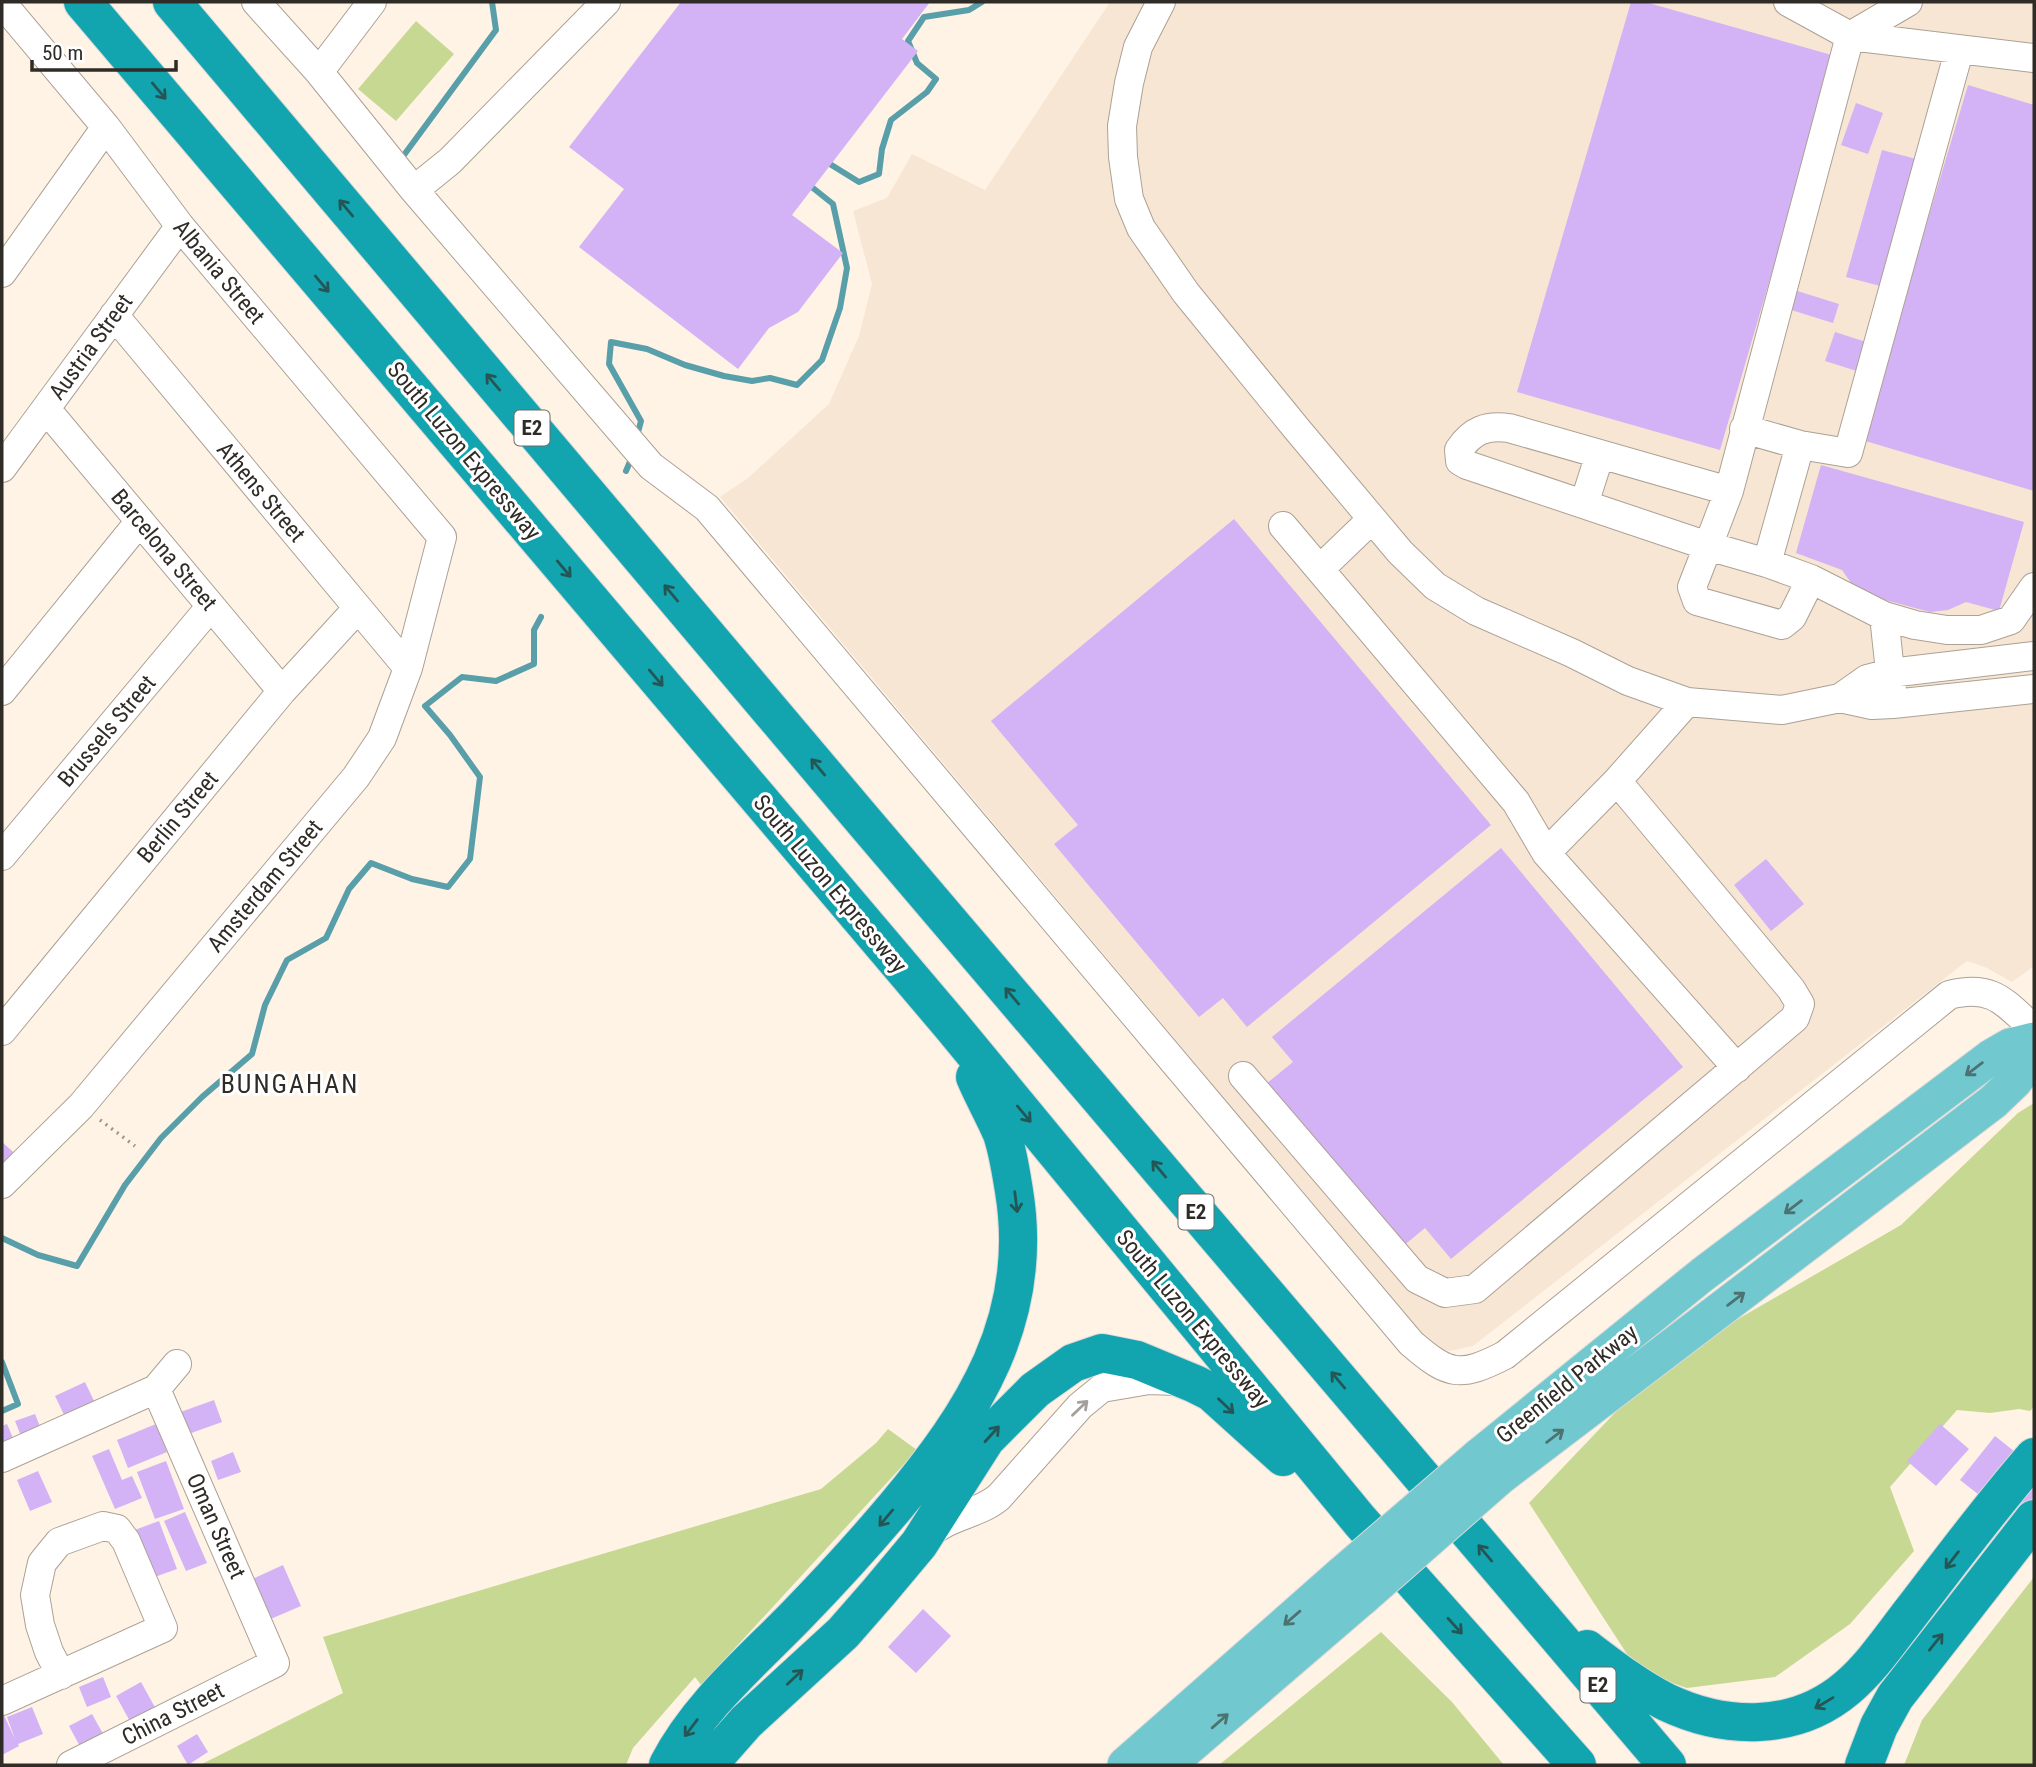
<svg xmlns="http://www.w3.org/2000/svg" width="2036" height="1767" viewBox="0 0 2036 1767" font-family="'Roboto Condensed',sans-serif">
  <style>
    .built { fill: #f7e6d3 }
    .green { fill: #c7d893 }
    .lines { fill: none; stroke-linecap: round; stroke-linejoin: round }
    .stream { stroke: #599faa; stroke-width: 6 }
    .building { fill: #d3b2f5 }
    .minor-casing { stroke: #aca195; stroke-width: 30 }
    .major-casing { stroke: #dad9d8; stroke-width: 37 }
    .highway-casing { stroke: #dad9d8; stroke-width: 40 }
    .path { stroke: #9f978d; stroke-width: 3.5; stroke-dasharray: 2 5; stroke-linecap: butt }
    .minor { stroke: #fff; stroke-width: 28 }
    .major { stroke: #71c9cf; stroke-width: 35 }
    .highway { stroke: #12a5af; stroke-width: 38 }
    .major-bridge-casing { stroke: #dad9d8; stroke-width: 37; stroke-linecap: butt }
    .major-bridge { stroke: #71c9cf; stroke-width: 35 }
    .oneway { stroke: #255656 }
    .oneway2 { stroke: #4d7272 }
    .oneway3 { stroke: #a1a09d }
    .labels { text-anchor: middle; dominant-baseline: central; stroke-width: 6; stroke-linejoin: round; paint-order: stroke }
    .shield { fill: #fff; stroke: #6d6b67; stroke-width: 2 }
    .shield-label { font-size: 21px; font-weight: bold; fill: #2f2b26 }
    .street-label { font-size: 23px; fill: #2f2b26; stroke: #fff }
    .quarter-label { font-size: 26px; letter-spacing: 2px; fill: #2f2b26; stroke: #fff }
  </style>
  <rect width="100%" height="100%" fill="#fff3e6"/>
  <path class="built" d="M1110 2H2034V966L2012 982 1987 968 1967 961 1473 1346 1450 1351 1434 1348 720 497 748 478 829 404 859 336 872 284 853 211 887 198 912 154 985 190Z"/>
  <path class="green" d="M416 21 454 54 396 121 358 89Z
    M2034 1103V1407L2030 1411 2019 1409 1990 1413 1957 1410 1890 1487 1914 1551 1850 1624 1775 1677 1687 1688 1638 1671 1529 1503 1630 1397 1705 1338 1901 1225 2018 1113Z
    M888 1429 917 1450 701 1685 695 1677 633 1748 626 1765H200L343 1693 323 1637 821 1489 876 1443Z
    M2034 1577V1765H1904L1922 1720Z
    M1381 1632 1452 1702 1504 1765H1219Z"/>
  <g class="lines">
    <path class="stream" d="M401 159 496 30 492 2
      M825 161 859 182 879 174 882 149 891 120 927 92 936 79 917 63 908 41 924 17 969 10 982 2
      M637 436 641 421 609 364 611 342 647 349 685 365 724 376 752 381 770 378 797 385 822 360 840 308 847 268 833 204 808 184
      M626 471 632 457
      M2 1238 38 1255 77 1266 125 1185 161 1138 202 1097 252 1054 265 1005 287 960 326 938 349 889 371 863 412 879 448 887 470 859 480 777 450 735 425 706 462 677 496 681 534 664V630L541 617
      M2 1362 18 1404 2 1411"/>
  </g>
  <path class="building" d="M681 2H930L902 39 918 51 792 215 843 253 798 312 769 328 738 369 579 247 624 189 569 147Z
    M1631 2H1645L1835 56 1720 450 1517 392Z
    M1968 85 2034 105V491L1862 440Z
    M1856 103 1883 113 1868 154 1841 145Z
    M1882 150 1920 160 1884 287 1846 277Z
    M1794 290 1839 304 1833 323 1788 309Z
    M1835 332 1866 342 1857 371 1825 361Z
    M1821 465 2024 522 1999 611 1966 602 1948 610 1930 612 1885 600 1856 590 1842 570 1796 553Z
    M1234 519 1491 825 1247 1027 1223 998 1199 1017 1054 844 1078 825 991 721Z
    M1501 848 1683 1067 1451 1259 1425 1228 1402 1247 1266 1084 1293 1062 1272 1037Z
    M1766 859 1804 904 1771 931 1734 885Z
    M2 1142 19 1157 8 1170 2 1164Z
    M85 1382 97 1407 67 1421 55 1396Z
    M214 1400 222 1422 183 1436 175 1414Z
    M35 1414 43 1434 23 1441 15 1421Z
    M7 1424 16 1445 2 1451V1426Z
    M156 1424 167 1452 128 1468 117 1440Z
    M1940 1424 1969 1449 1936 1486 1907 1461Z
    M1995 1436 2034 1467V1538L1960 1480Z
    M109 1449 122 1480 132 1476 142 1498 115 1509 92 1456Z
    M233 1452 241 1472 218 1480 211 1461Z
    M166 1461 184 1509 155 1519 137 1472Z
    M38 1471 52 1502 30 1511 17 1480Z
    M185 1512 207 1563 186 1571 164 1521Z
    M159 1521 177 1569 149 1579 132 1531Z
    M283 1565 301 1606 266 1621 248 1581Z
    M923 1609 951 1636 916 1673 888 1647Z
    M103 1677 111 1697 87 1707 79 1687Z
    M141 1682 157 1711 132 1725 116 1696Z
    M32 1707 43 1734 18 1744 19 1746 2 1755V1711L15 1739 7 1717Z
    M92 1714 106 1739 83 1752 69 1726Z
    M197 1734 208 1752 188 1765 177 1746Z"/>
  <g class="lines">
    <defs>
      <path id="minor" d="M256 2 319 72 414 190 651 466 707 508 1411 1343C1449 1376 1460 1378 1505 1355L1949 995C1993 984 2004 1002 2034 1029
        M1161 2 1138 47 1129 83 1122 126 1123 157 1129 199 1141 228 1186 293 1296 428 1400 552 1435 586 1476 611 1572 653 1628 681 1687 702 1782 710 1840 698 1872 705 1893 704 2034 689
        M1788 2 1850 36 2034 58
        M1908 2 1850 36 1729 491 1708 546 1767 563 1811 579 1884 616 1915 625 1947 630H1981L2011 620 2034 587
        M2 3 106 127 180 226 442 537 408 668 382 738 356 777 81 1106 2 1184
        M319 72 372 2
        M414 190 450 161 606 2
        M2 273 106 127
        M114 315 408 668
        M46 409 282 691
        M1744 429 1800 445 1848 453 1959 51
        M2 468 180 226
        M1729 491 1509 428C1487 425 1472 430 1459 450L1460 461 1467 465 1708 546 1692 587 1697 601 1782 625 1792 617 1811 579
        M1584 504 1600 454
        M1283 526 1516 802 1546 853 1737 1068
        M1767 563 1800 445
        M1320 569 1372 519
        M1884 616 1892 690
        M2 691 140 521
        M1840 698 1867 679 1890 673 2034 656
        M1546 853 1617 781 1687 702
        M2 856 211 606
        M2 1031 282 691 358 608
        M1243 1076 1417 1279 1445 1293 1475 1289 1795 1018 1800 1004 1791 989 1617 781
        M2 1458 156 1389 177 1364
        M928 1535C949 1515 978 1515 999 1497L1080 1406 1102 1388 1149 1380 1175 1381
        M2 1701 163 1628 126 1541 117 1529 103 1526 59 1542 42 1563 35 1595 40 1625 49 1652 61 1675
        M71 1765 275 1663 156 1389"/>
      <path id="major" d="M1480 1455 1702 1275 1991 1057 2010 1046 2034 1040
        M1500 1477 1993 1102 2015 1081 2034 1055
        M1125 1765 1343 1573
        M1168 1765 1361 1599"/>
      <path id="highway" d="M83 2 950 1024 1360 1521 1577 1765
        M172 2 862 819 1667 1765
        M1587 1649C1612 1668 1638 1688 1666 1702 1725 1730 1795 1732 1847 1688 1872 1667 1891 1638 1912 1611 1952 1559 1991 1506 2034 1457
        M668 1765C698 1707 750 1663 795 1617 830 1581 863 1545 895 1507 974 1413 1035 1318 1014 1191 1011 1172 1008 1152 1002 1134 994 1115 983 1096 975 1077
        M708 1765 746 1722 843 1633 878 1593 919 1544 986 1439 1035 1390 1073 1363 1102 1353 1137 1360 1195 1384 1211 1392 1283 1457
        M1864 1765 1879 1726 1895 1697 2034 1519"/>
    </defs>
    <use href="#minor" class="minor-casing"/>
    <use href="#major" class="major-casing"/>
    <use href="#highway" class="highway-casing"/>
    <path class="path" d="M100 1120 135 1146"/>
    <use href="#minor" class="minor"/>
    <use href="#major" class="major"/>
    <use href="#highway" class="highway"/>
    <defs>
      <path id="major-bridge" d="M1343 1573 1480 1455
        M1361 1599 1500 1477"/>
    </defs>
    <use href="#major-bridge" class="major-bridge-casing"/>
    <use href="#major-bridge" class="major-bridge"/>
  </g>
  <defs><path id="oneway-shaft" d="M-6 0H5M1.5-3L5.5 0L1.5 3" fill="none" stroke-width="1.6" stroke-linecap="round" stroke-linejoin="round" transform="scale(1.75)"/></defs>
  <g class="oneway">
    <use href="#oneway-shaft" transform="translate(159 91) rotate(50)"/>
    <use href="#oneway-shaft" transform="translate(346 208) rotate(-130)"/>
    <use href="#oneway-shaft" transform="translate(322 284) rotate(50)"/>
    <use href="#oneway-shaft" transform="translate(493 382) rotate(-130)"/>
    <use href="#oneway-shaft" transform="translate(564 569) rotate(50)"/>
    <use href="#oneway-shaft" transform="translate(671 593) rotate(-130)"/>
    <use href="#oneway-shaft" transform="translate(656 678) rotate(50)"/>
    <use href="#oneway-shaft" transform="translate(818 767) rotate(-130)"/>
    <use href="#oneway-shaft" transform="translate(1012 996) rotate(-130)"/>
    <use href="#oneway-shaft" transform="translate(1024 1114) rotate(50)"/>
    <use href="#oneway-shaft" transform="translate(1159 1169) rotate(-130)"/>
    <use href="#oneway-shaft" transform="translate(1016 1202) rotate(83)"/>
    <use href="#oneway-shaft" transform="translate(1338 1380) rotate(-130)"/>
    <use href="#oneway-shaft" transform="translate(1226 1406) rotate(44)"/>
    <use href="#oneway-shaft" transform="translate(992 1434) rotate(-48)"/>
    <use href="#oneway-shaft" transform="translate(886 1518) rotate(130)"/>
    <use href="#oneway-shaft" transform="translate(1485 1553) rotate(-130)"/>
    <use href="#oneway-shaft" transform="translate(1952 1560) rotate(128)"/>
    <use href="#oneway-shaft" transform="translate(1455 1626) rotate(48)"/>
    <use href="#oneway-shaft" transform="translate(1936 1642) rotate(-51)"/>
    <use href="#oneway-shaft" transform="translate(795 1677) rotate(-43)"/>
    <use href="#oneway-shaft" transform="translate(1824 1703) rotate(149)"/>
    <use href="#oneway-shaft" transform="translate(691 1728) rotate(127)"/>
  </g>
  <g class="oneway2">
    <use href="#oneway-shaft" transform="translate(1974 1069) rotate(143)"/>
    <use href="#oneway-shaft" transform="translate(1793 1207) rotate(143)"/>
    <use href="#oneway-shaft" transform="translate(1736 1299) rotate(-37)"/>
    <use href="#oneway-shaft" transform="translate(1555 1436) rotate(-37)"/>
    <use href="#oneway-shaft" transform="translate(1292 1618) rotate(139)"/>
    <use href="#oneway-shaft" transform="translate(1220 1721) rotate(-41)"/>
  </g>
  <use class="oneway3" href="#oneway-shaft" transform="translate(1080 1408) rotate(-44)"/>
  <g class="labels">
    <g class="shield">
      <rect x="514.5" y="410.5" width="35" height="35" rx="5"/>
      <rect x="1178.5" y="1194.5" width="35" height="35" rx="5"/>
      <rect x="1580.5" y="1667.5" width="35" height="35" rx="5"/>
    </g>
    <g class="shield-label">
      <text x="532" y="428">E2</text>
      <text x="1196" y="1212">E2</text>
      <text x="1598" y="1685">E2</text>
    </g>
    <g class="street-label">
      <text transform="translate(219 272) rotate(50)">Albania Street</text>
      <text transform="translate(91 347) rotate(-54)">Austria Street</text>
      <text transform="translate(464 451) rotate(50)">South Luzon Expressway</text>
      <text transform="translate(261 492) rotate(50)">Athens Street</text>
      <text transform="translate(164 550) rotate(50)">Barcelona Street</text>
      <text transform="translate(107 731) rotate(-50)">Brussels Street</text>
      <text transform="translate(178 817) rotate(-50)">Berlin Street</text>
      <text transform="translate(830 884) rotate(50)">South Luzon Expressway</text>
      <text transform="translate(265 886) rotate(-50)">Amsterdam Street</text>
      <text transform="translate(1193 1319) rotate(50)">South Luzon Expressway</text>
      <text transform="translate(1567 1384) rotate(-39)">Greenfield Parkway</text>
      <text transform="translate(216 1526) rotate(66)">Oman Street</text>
      <text transform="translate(173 1714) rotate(-27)">China Street</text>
    </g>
    <g class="quarter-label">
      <text x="290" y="1084">BUNGAHAN</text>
    </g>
  </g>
  <rect width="2036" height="1767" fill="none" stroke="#2f2b26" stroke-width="7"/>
  <path d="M32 60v10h144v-10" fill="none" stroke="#2f2b26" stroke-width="3.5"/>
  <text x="42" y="60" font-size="21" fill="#2f2b26" stroke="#ffffff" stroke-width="5" paint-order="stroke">50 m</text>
</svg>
